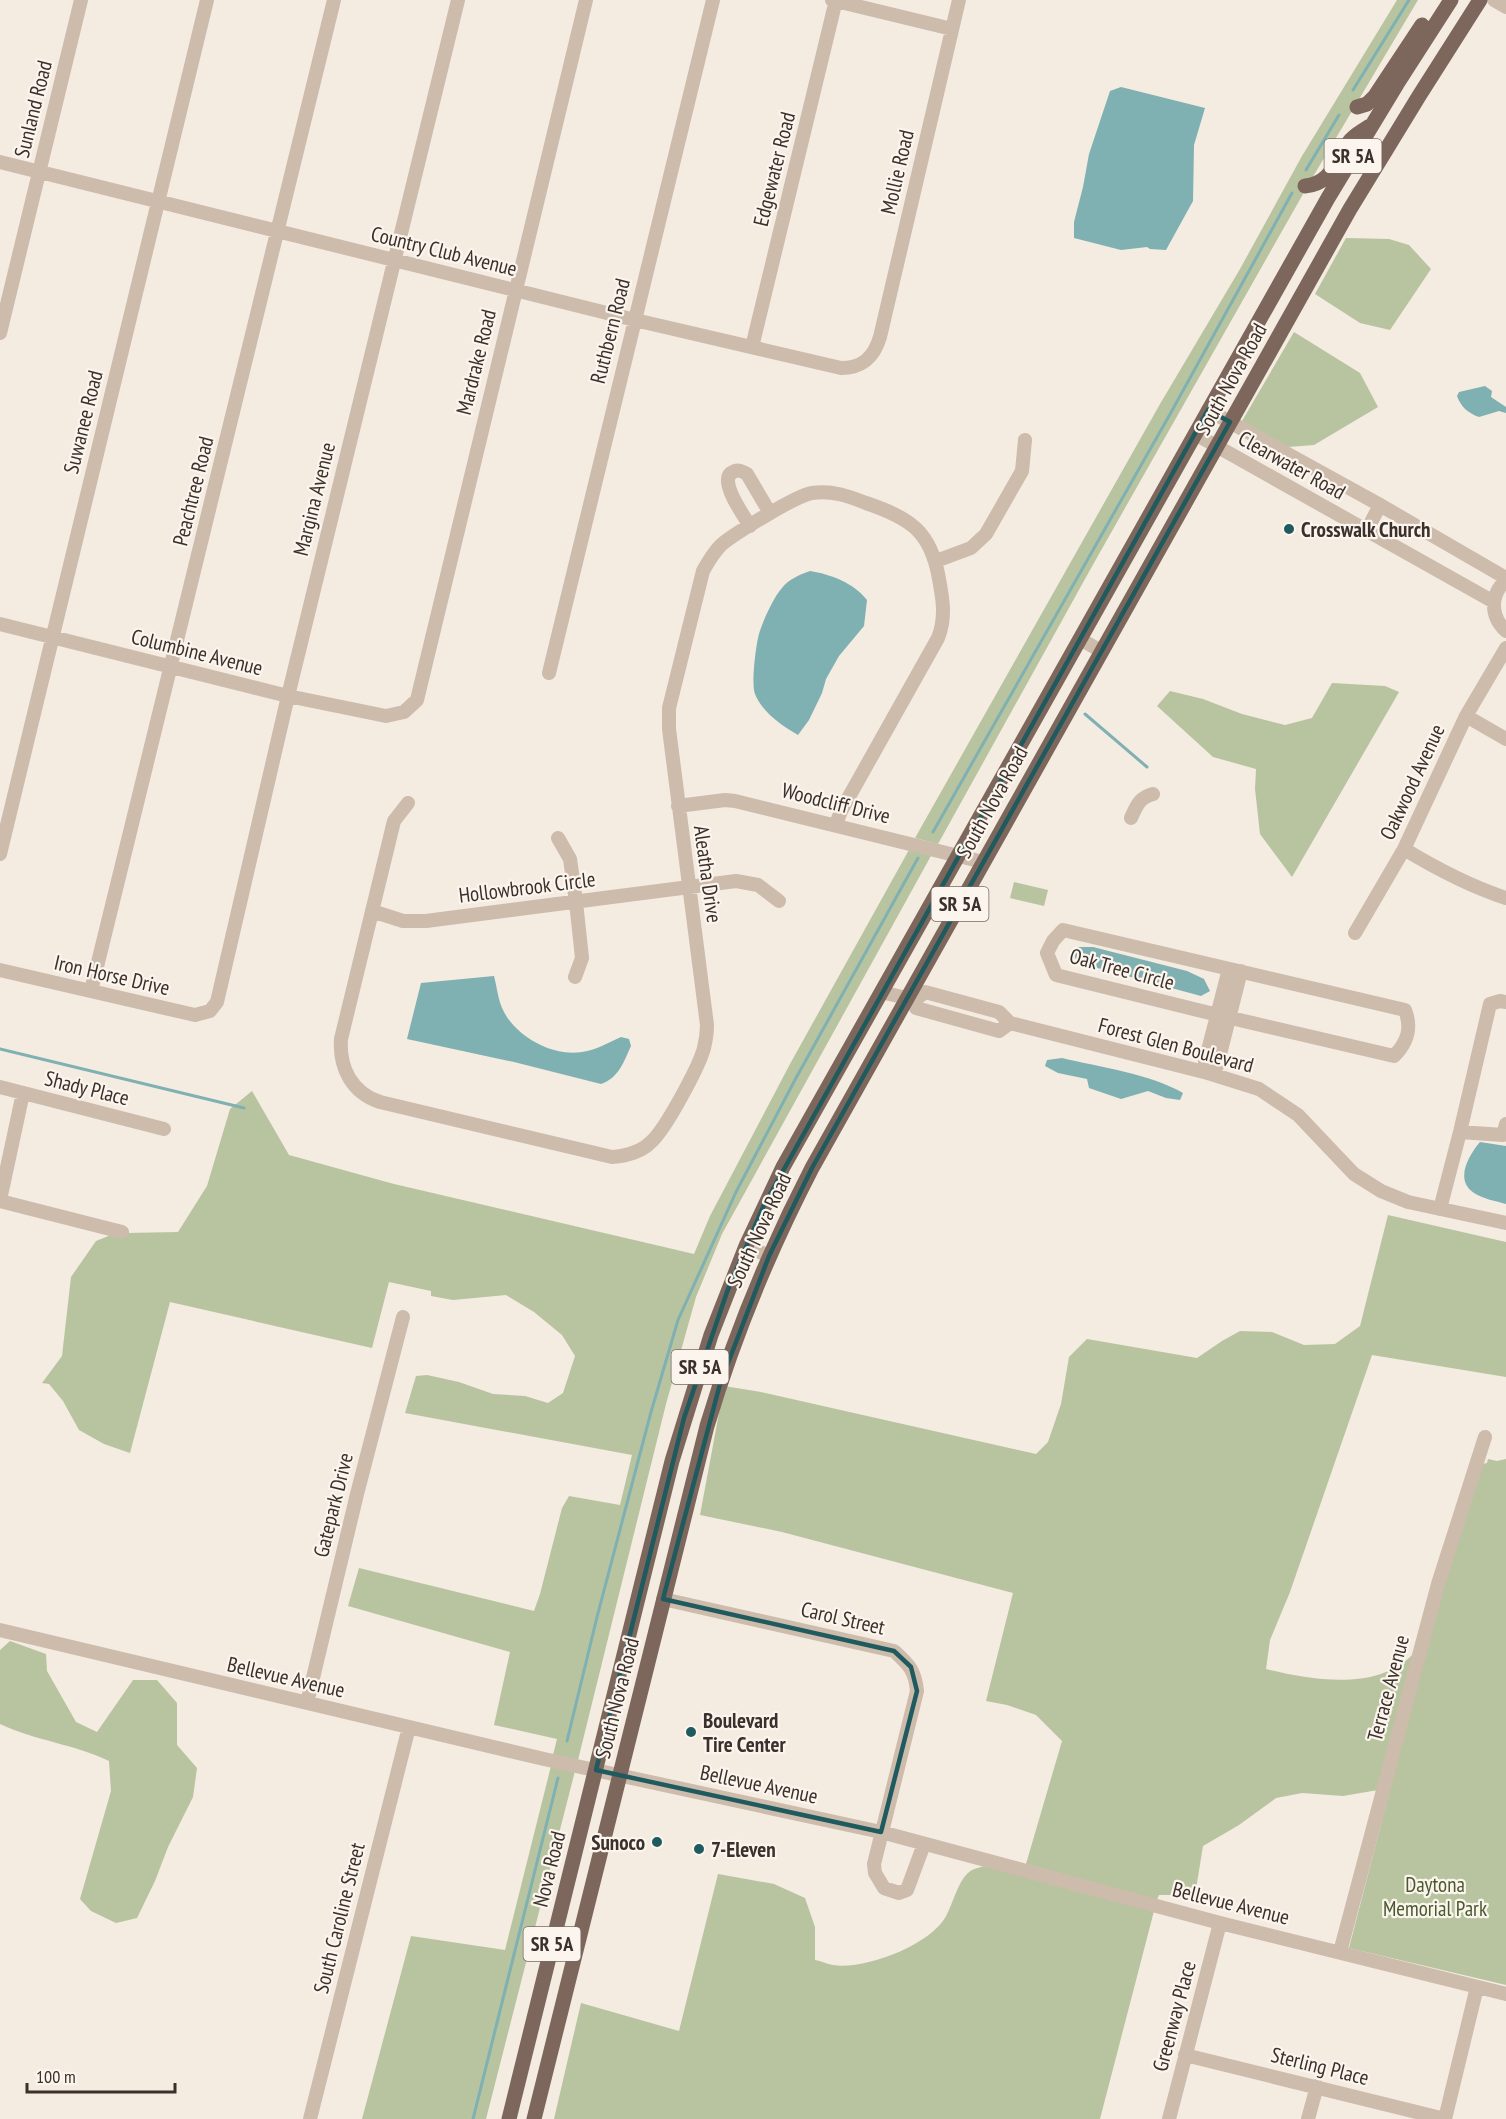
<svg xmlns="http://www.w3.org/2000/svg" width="1506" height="2119" viewBox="0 0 1506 2119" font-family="'PT Sans Narrow',sans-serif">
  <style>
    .green { fill: #b8c4a0 }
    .water { fill: #7fb0b2 }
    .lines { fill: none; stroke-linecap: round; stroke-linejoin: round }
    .stream { stroke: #7fb0b2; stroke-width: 3 }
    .minor { stroke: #cdbbac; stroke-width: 14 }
    .major { stroke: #7d675c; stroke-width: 15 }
    .marked { fill: none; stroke: #1f5a5e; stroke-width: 4.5; stroke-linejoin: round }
    .poi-dot { fill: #1f5a5e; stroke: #fbf5ee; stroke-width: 2 }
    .labels { text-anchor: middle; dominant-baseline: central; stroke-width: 4.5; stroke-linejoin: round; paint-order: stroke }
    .shield { fill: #fbf5ee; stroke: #756b66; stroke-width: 1.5 }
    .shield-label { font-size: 20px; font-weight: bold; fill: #3b302b }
    .street-label { font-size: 21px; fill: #3b302b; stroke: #fbf5ee }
    .poi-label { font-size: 21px; font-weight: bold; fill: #3b302b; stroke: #fbf5ee; text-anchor: start }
    .park-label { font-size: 21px; fill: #4a5a2e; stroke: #fbf5ee }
  </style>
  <rect width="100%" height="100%" fill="#f4ebe1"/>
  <path class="green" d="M1397 0H1418L1311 180 1095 561 938 844 915 838 1160 404 1240 269 1302 156Z
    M1346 238 1389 239 1409 245 1431 269 1390 330 1360 323 1315 294Z
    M1294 332 1360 373 1378 407 1314 445 1288 447 1242 421Z
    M1332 683 1385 686 1399 692 1292 877 1260 834 1255 789 1256 769 1213 757 1157 706 1170 691 1203 699 1242 714 1285 725 1312 718Z
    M910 848 932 854 722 1234 696 1297 666 1404 578 1760 553 1755 557 1739 494 1725 510 1652 348 1606 359 1568 534 1611 540 1594 562 1508 569 1496 620 1505 632 1455 405 1413 416 1376 427 1375 459 1382 493 1394 525 1396 548 1403 563 1393 575 1356 562 1335 534 1312 506 1295 453 1300 431 1296V1291L389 1282 372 1348 170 1302 130 1453 104 1444 79 1430 63 1401 49 1384 42 1383 62 1356 71 1277 96 1241 111 1235 125 1238 127 1233 178 1232 207 1186 230 1109 252 1091 289 1155 394 1184 694 1254 710 1216 790 1064Z
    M1014 882 1048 890 1044 906 1010 898Z
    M1388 1215 1506 1242V1377L1372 1355 1290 1592 1270 1640 1266 1669C1312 1680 1378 1692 1414 1653L1378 1790 1343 1796 1302 1793 1276 1798 1239 1825 1203 1846 1195 1895H1159L1157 1900 1026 1864 1062 1741 1036 1715 1007 1705 986 1701 1013 1593 782 1532 700 1515 724 1386 761 1392 1036 1454 1048 1442 1061 1404 1069 1357 1087 1339 1197 1358 1222 1341 1240 1331 1272 1332 1304 1345 1335 1344 1360 1326Z
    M1488 1459 1497 1461 1506 1459V1985L1349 1948 1443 1585 1482 1464 1487 1463Z
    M10 1641 46 1654 47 1671 76 1722 97 1732 133 1680H157L177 1703V1745L197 1768 193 1797 168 1847 155 1881 137 1918 116 1923 91 1911 80 1899 111 1791 109 1761C74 1744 36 1741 0 1724V1650Z
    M551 1766 575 1771 486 2119H362L411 1936 505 1950Z
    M985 1866 1154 1911 1100 2119H554L581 2003 679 2031 718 1874 774 1884 805 1898 815 1927V1960C821 1961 827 1964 833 1965 864 1970 928 1946 945 1918 953 1905 958 1878 972 1870 976 1868 981 1867 985 1866Z"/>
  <path class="water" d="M1121 87 1205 108 1194 145 1193 201 1166 250 1150 249 1147 247 1121 250 1074 238V222L1083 187 1089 154 1110 91Z
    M1485 386 1492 391 1491 397 1506 407V413L1499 411 1479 417C1468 413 1461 407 1457 396L1459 392Z
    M810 571C830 574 854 583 867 600L864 626 839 656 826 679 822 693 809 720 798 735C781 725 763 713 755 694 751 685 756 644 759 634 762 623 774 596 782 588 789 579 799 575 810 571Z
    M1078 947H1093L1187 971 1204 979 1210 991 1201 996 1079 963 1073 955Z
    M494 976C497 987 498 1001 504 1012 517 1037 553 1057 582 1052 596 1050 608 1043 621 1037L629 1039 631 1046C624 1061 619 1078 601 1084L514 1062 407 1039 421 983Z
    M1062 1058C1099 1067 1151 1074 1183 1093L1180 1100 1166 1098 1148 1091 1121 1099 1089 1088 1087 1079 1058 1073 1045 1066 1047 1060Z
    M1480 1142 1506 1146V1204C1496 1201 1483 1199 1474 1193 1454 1180 1469 1155 1480 1142Z"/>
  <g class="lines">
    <path class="stream" d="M1353 90 1409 0
      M1306 170 1339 115
      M1085 714 1147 767
      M933 832 1169 416 1292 193
      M0 1049 244 1108
      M567 1741 597 1617 651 1412 678 1320 736 1192 796 1078 918 858
      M473 2119 558 1778"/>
    <path class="minor" d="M832 0 952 29
      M1494 0 1506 7
      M0 162 635 320 841 368C863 368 874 357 880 337L959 0
      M0 333 81 0
      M752 347 836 0
      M1208 410 1380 505 1506 578
      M1195 434 1494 602
      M750 526C744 516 717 479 733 472 738 469 742 471 747 474L770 513
      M1367 530 1380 505
      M936 561 971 548 986 534 1022 471 1025 440
      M1506 580C1490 595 1490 616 1506 631
      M0 624 288 696 386 716 404 712 417 700 586 0
      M1080 639 1101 651
      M549 673 713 0
      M1466 716 1506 739
      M408 803 394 821 341 1039C339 1068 352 1093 380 1102L612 1157C625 1156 641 1152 651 1142 665 1130 699 1067 704 1048 706 1040 707 1033 707 1025L669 729V708L703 571C708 562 713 553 721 545 734 534 797 495 812 493 832 490 848 496 866 503 910 518 931 531 939 579 943 600 946 618 938 638L841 811 836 824
      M678 806 725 800 735 801 983 862
      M1131 818C1137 805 1139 798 1153 794
      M558 838 570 859 576 902 582 958 575 977
      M1404 849C1437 869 1469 886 1506 898
      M0 854 207 0
      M372 911 403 921H426L736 881 758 885 779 901
      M1063 930 1405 1010C1412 1028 1408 1042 1394 1056L1218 1015 1056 975 1047 953 1053 941Z
      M1355 933 1404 849 1466 716 1506 648
      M1229 969 1205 1062 1208 1073 1217 1066 1241 971
      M0 970 195 1015 210 1011 217 1002 288 696 458 0
      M91 991 334 0
      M881 992 915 1000
      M925 992 999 1012 1010 1023 999 1031 916 1008 915 1000Z
      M1506 1002 1500 1001 1490 1004 1460 1132 1503 1135 1506 1124
      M1010 1023 1208 1073 1259 1089 1298 1115 1354 1174 1381 1191 1408 1202 1506 1223
      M0 1087 164 1129
      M0 1200 23 1093
      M0 1201 122 1232
      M1440 1209 1460 1132
      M746 1246 769 1256
      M663 1599 894 1651C909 1665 915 1670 917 1691L874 1864 875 1873 884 1888 899 1893 907 1890 924 1844
      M0 1630 544 1759 881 1832 1220 1923 1506 1994
      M307 1703 357 1494 403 1317
      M1340 1952 1438 1584 1485 1437
      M1185 2055 1445 2119
      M310 2119 409 1727
      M1169 2119 1220 1923
      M1308 2119 1317 2086
      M1445 2119 1477 1987"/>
    <path class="major" d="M1357 107 1367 104 1375 96 1422 25
      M1305 186C1332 184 1335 160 1349 142 1354 135 1361 132 1368 127
      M509 2119 672 1461 711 1335 746 1246 783 1167 1328 198 1397 84 1451 0
      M534 2119 707 1426C734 1336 769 1251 812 1168L1350 209 1419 96 1480 0"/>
  </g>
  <path class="marked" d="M1208 410 1230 422 812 1168 769 1256 720 1384 663 1599 894 1651 911 1667 917 1691 881 1832 596 1770 684 1418 727 1292 764 1205Z"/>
  <g class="poi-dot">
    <circle cx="1289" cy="529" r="6"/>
    <circle cx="691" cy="1732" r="6"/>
    <circle cx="657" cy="1842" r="6"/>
    <circle cx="699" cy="1849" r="6"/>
  </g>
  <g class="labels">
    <g class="shield">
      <rect x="1324.5" y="139" width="57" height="34" rx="4.5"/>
      <rect x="931.5" y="887" width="57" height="34" rx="4.5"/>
      <rect x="671.5" y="1350" width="57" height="34" rx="4.5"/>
      <rect x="523.5" y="1927" width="57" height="34" rx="4.5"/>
    </g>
    <g class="shield-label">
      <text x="1353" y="156">SR 5A</text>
      <text x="960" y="904">SR 5A</text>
      <text x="700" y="1367">SR 5A</text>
      <text x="552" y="1944">SR 5A</text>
    </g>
    <g class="street-label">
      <text transform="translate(33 109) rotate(-76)">Sunland Road</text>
      <text transform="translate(774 169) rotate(-76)">Edgewater Road</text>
      <text transform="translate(897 172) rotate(-77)">Mollie Road</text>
      <text transform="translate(444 251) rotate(14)">Country Club Avenue</text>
      <text transform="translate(610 331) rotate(-76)">Ruthbern Road</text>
      <text transform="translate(476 362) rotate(-76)">Mardrake Road</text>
      <text transform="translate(1231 379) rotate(-61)">South Nova Road</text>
      <text transform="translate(83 422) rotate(-76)">Suwanee Road</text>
      <text transform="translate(1292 465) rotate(29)">Clearwater Road</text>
      <text transform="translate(193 491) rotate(-76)">Peachtree Road</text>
      <text transform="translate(314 499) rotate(-76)">Margina Avenue</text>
      <text transform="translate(197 652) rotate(14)">Columbine Avenue</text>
      <text transform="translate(1412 782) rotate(-65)">Oakwood Avenue</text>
      <text transform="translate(992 802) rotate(-61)">South Nova Road</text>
      <text transform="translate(836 803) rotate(14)">Woodcliff Drive</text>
      <text transform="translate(708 874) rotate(82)">Aleatha Drive</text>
      <text transform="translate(527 887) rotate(-7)">Hollowbrook Circle</text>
      <text transform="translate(1122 969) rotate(15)">Oak Tree Circle</text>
      <text transform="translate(112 975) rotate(13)">Iron Horse Drive</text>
      <text transform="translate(1176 1045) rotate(15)">Forest Glen Boulevard</text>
      <text transform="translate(87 1088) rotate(14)">Shady Place</text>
      <text transform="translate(759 1230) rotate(-65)">South Nova Road</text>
      <text transform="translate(333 1505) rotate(-76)">Gatepark Drive</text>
      <text transform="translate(843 1618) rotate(13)">Carol Street</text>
      <text transform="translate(286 1677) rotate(13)">Bellevue Avenue</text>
      <text transform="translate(1388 1688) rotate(-75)">Terrace Avenue</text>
      <text transform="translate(617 1698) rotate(-76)">South Nova Road</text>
      <text transform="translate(759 1784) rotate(12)">Bellevue Avenue</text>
      <text transform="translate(549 1869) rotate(-76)">Nova Road</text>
      <text transform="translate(1231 1903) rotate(14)">Bellevue Avenue</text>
      <text transform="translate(339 1918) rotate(-76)">South Caroline Street</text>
      <text transform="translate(1174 2016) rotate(-75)">Greenway Place</text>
      <text transform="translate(1320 2066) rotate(14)">Sterling Place</text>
    </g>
    <g class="poi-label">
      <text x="1301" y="529">Crosswalk Church</text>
      <text x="703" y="1720">Boulevard<tspan x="703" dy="24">Tire Center</tspan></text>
      <text x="645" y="1842" text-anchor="end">Sunoco</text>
      <text x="711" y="1849">7-Eleven</text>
    </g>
    <g class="park-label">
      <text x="1435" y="1884">Daytona<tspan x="1435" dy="24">Memorial Park</tspan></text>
    </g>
  </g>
  <path d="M27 2083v9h148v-9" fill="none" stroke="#3b302b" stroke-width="3"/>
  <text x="36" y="2083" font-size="18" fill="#3b302b" stroke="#fbf5ee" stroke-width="4.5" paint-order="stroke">100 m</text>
</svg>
